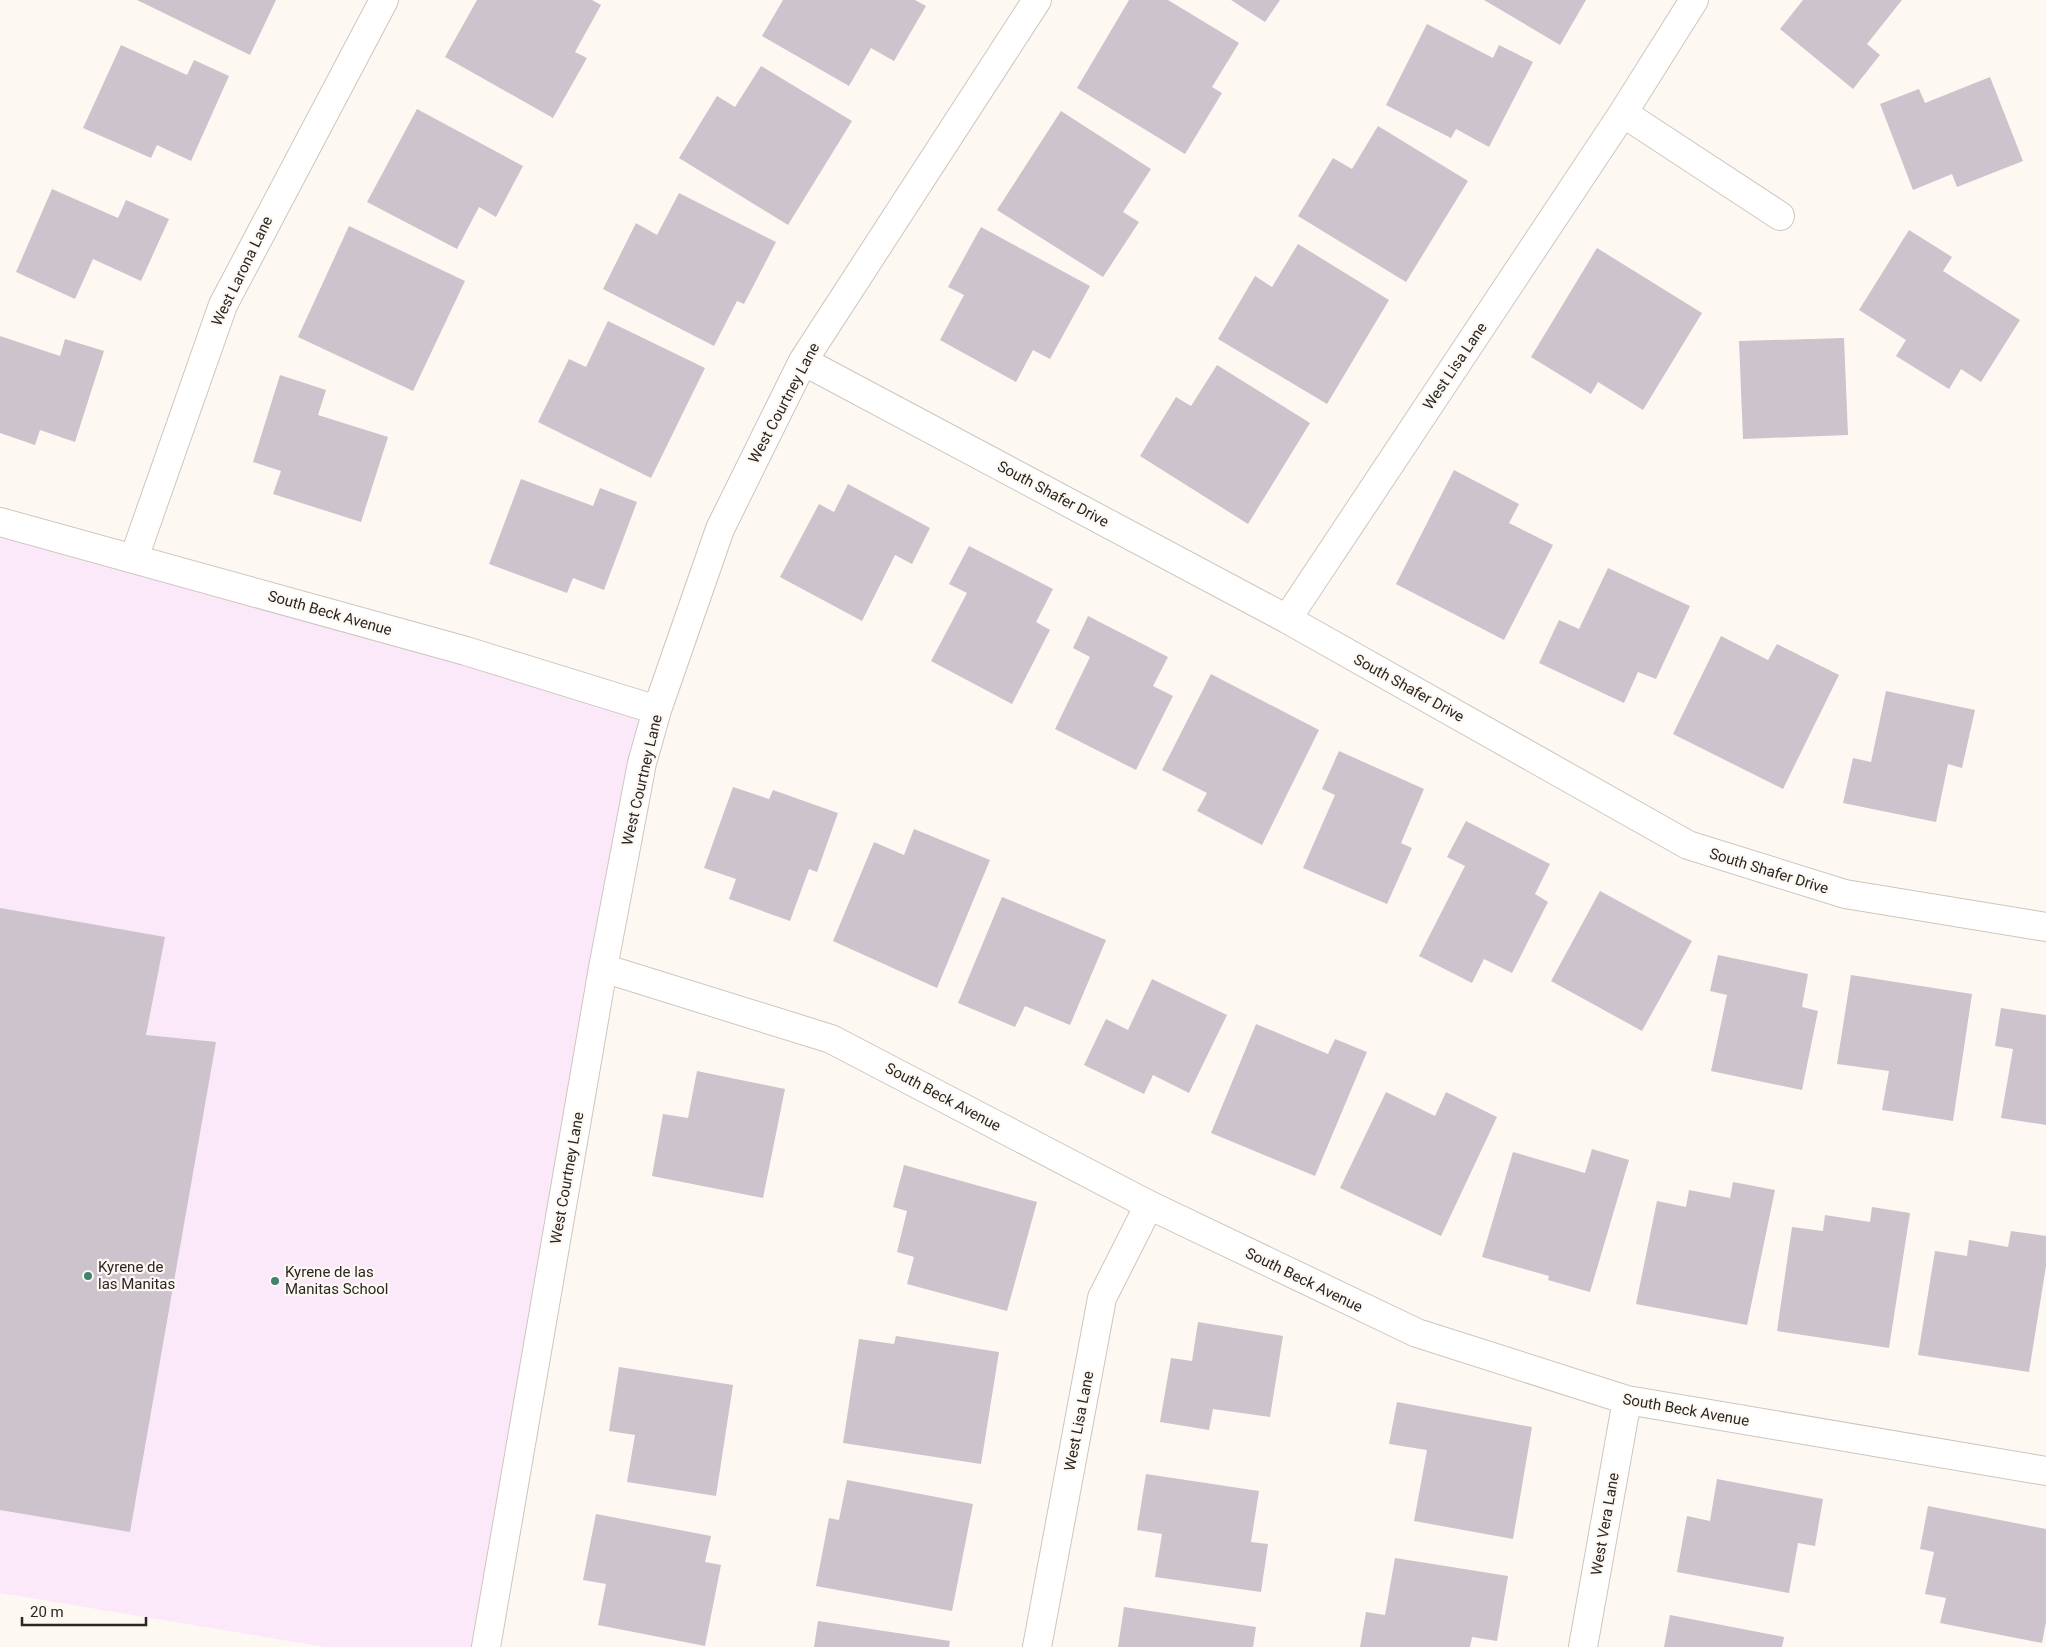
<svg xmlns="http://www.w3.org/2000/svg" width="2046" height="1647" viewBox="0 0 2046 1647" font-family="Roboto,sans-serif">
  <style>
    .education { fill: #fbe9fa }
    .building { fill: #ccc3cc }
    .lines { fill: none; stroke-linecap: round; stroke-linejoin: round }
    .minor-casing { stroke: #cfc5bd; stroke-width: 30 }
    .minor { stroke: #fff; stroke-width: 28 }
    .poi-dot { fill: #428271; stroke: #fef8f3; stroke-width: 2 }
    .labels { text-anchor: middle; dominant-baseline: central; stroke-width: 4.5; stroke-linejoin: round; paint-order: stroke }
    .street-label { font-size: 15px; fill: #2a2623; stroke: #fef8f3 }
    .poi-label { font-size: 15px; fill: #2a2623; stroke: #fef8f3; text-anchor: start }
  </style>
  <rect width="100%" height="100%" fill="#fef8f3"/>
  <path class="education" d="M0 522 657 710 486 1647H325L0 1593Z"/>
  <path class="building" d="M137 0H276L250 55Z
    M477 0H592L601 5 575 52 587 58 553 118 445 57Z
    M783 0H915L926 6 894 61 871 48 849 86 762 36Z
    M1129 0H1168L1239 43 1212 87 1222 93 1185 154 1077 88Z
    M1231 0H1280L1265 22Z
    M1484 0H1586L1560 45Z
    M1803 0H1902L1867 44 1880 55 1853 89 1780 29Z
    M1427 24 1493 58 1499 45 1533 62 1489 147 1456 129 1451 138 1386 105Z
    M121 45 187 75 194 60 229 76 191 161 157 145 151 158 83 128Z
    M761 66 852 121 788 225 679 158 717 96 735 107Z
    M1990 77 2023 161 1957 187 1952 174 1913 190 1880 104 1919 89 1925 103Z
    M417 109 523 166 496 217 479 207 457 249 367 202Z
    M1061 111 1151 169 1123 212 1139 222 1103 277 997 210Z
    M1378 126 1468 181 1406 282 1298 216 1333 158 1352 169Z
    M52 189 118 218 126 200 169 219 141 281 93 259 75 299 16 272Z
    M679 193 776 242 744 304 737 301 714 346 603 289 636 223 657 235Z
    M349 226 465 281 413 391 298 337Z
    M981 227 1090 286 1050 359 1033 350 1016 382 940 340 964 295 948 287Z
    M1909 230 1952 257 1943 271 2020 320 1981 382 1961 369 1949 389 1896 356 1906 340 1859 310Z
    M1298 244 1389 300 1327 404 1218 339 1255 276 1272 287Z
    M1597 248 1702 313 1643 410 1598 382 1591 394 1531 357Z
    M608 321 705 368 651 478 538 422 569 359 586 367Z
    M0 336 60 356 65 339 104 351 75 442 40 430 35 445 0 433Z
    M1844 338 1848 435 1743 439 1739 341Z
    M1217 365 1310 423 1248 524 1140 456 1176 397 1191 406Z
    M280 375 326 390 318 415 388 437 361 522 273 494 281 471 253 462Z
    M1454 470 1519 504 1509 523 1553 545 1504 640 1396 584Z
    M521 479 593 506 600 488 637 502 604 590 573 578 567 593 489 564Z
    M848 484 930 528 912 564 895 555 862 621 780 577 819 504 834 512Z
    M969 546 1053 589 1036 622 1050 630 1012 704 931 661 967 593 949 584Z
    M1608 568 1690 606 1656 679 1638 672 1624 703 1539 663 1559 620 1579 629Z
    M1088 616 1168 657 1153 686 1173 696 1136 770 1055 729 1090 657 1073 648Z
    M1721 636 1768 660 1777 644 1839 675 1783 789 1673 734Z
    M1211 674 1319 730 1262 845 1197 811 1207 793 1162 770Z
    M1886 691 1975 710 1962 768 1948 764 1936 822 1843 803 1853 758 1871 762Z
    M1339 751 1424 789 1401 843 1412 848 1387 904 1303 868 1335 795 1322 789Z
    M733 787 769 799 773 790 838 813 817 872 809 869 790 921 729 899 736 879 704 868Z
    M1466 821 1550 864 1535 894 1548 902 1512 973 1484 959 1472 983 1419 956 1465 866 1447 857Z
    M914 829 990 860 937 988 833 941 874 842 904 855Z
    M1600 891 1692 941 1642 1031 1551 981Z
    M1002 897 1106 940 1070 1025 1025 1006 1015 1027 958 1003Z
    M0 908 165 937 146 1035 216 1042 130 1532 0 1510Z
    M1718 955 1808 974 1802 1007 1818 1011 1802 1090 1711 1071 1727 995 1710 991Z
    M1851 975 1972 994 1953 1121 1882 1110 1889 1071 1837 1064Z
    M1152 979 1227 1015 1189 1093 1153 1075 1144 1094 1084 1065 1106 1019 1128 1030Z
    M2001 1008 2046 1015V1125L2001 1118 2013 1049 1995 1046Z
    M1256 1024 1328 1054 1335 1039 1367 1052 1315 1176 1211 1133Z
    M697 1071 785 1089 763 1198 652 1176 663 1114 688 1118Z
    M1386 1092 1435 1116 1446 1092 1497 1117 1441 1236 1340 1188Z
    M1592 1149 1629 1160 1590 1292 1548 1280 1549 1276 1482 1257 1513 1152 1585 1173Z
    M904 1165 1037 1202 1007 1311 907 1284 914 1257 897 1252 907 1211 893 1207Z
    M1733 1182 1775 1190 1747 1325 1636 1304 1657 1201 1686 1207 1689 1190 1730 1198Z
    M1872 1207 1910 1213 1889 1348 1777 1331 1792 1227 1823 1231 1825 1215 1870 1222Z
    M2011 1231 2046 1236V1266L2029 1372 1918 1355 1935 1251 1967 1256 1969 1240 2008 1247Z
    M1198 1322 1283 1336 1270 1417 1213 1409 1209 1430 1160 1422 1171 1358 1192 1361Z
    M896 1336 999 1352 981 1464 843 1443 859 1339 894 1344Z
    M619 1367 733 1385 716 1496 627 1482 635 1435 609 1431Z
    M1397 1402 1532 1427 1513 1539 1414 1521 1427 1450 1389 1444Z
    M1146 1474 1259 1491 1251 1542 1268 1544 1261 1592 1155 1577 1162 1534 1137 1530Z
    M1717 1479 1823 1499 1815 1546 1798 1543 1789 1593 1677 1572 1687 1516 1710 1521Z
    M847 1480 973 1504 952 1611 816 1586 829 1518 839 1520Z
    M1928 1506 2046 1529V1622L2042 1643 1940 1623 1946 1598 1925 1594 1934 1552 1920 1549Z
    M596 1514 711 1536 705 1562 721 1565 705 1646 598 1625 606 1584 583 1580Z
    M1395 1558 1508 1576 1497 1641 1472 1637 1470 1647H1360L1366 1612 1385 1615Z
    M1124 1607 1256 1627 1253 1647H1118Z
    M1670 1615 1784 1637 1782 1647H1664Z
    M818 1621 950 1641 949 1647H814Z"/>
  <g class="lines">
    <defs>
      <path id="minor" d="M1623 113 1780 216
        M803 361 1287 619 1688 845 1845 894 2046 927
        M0 522 466 651 657 710
        M134 558 223 305 384 0
        M1287 619 1623 113 1694 0
        M603 968 831 1039 1149 1205 1417 1333 1627 1400 2046 1471
        M486 1647 603 968 642 763 657 710 720 529 803 361 1037 0
        M1037 1647 1102 1298 1149 1205
        M1583 1647 1627 1400"/>
    </defs>
    <use href="#minor" class="minor-casing"/>
    <use href="#minor" class="minor"/>
  </g>
  <g class="poi-dot">
    <circle cx="88" cy="1276" r="5"/>
    <circle cx="275" cy="1281" r="5"/>
  </g>
  <g class="labels">
    <g class="street-label">
      <text transform="translate(242 271) rotate(-64)">West Larona Lane</text>
      <text transform="translate(1455 366) rotate(-56)">West Lisa Lane</text>
      <text transform="translate(784 403) rotate(-62)">West Courtney Lane</text>
      <text transform="translate(1053 494) rotate(28)">South Shafer Drive</text>
      <text transform="translate(330 613) rotate(16)">South Beck Avenue</text>
      <text transform="translate(1409 688) rotate(29)">South Shafer Drive</text>
      <text transform="translate(642 780) rotate(-77)">West Courtney Lane</text>
      <text transform="translate(1769 871) rotate(17)">South Shafer Drive</text>
      <text transform="translate(943 1097) rotate(28)">South Beck Avenue</text>
      <text transform="translate(567 1178) rotate(-80)">West Courtney Lane</text>
      <text transform="translate(1304 1280) rotate(26)">South Beck Avenue</text>
      <text transform="translate(1686 1410) rotate(10)">South Beck Avenue</text>
      <text transform="translate(1079 1421) rotate(-79)">West Lisa Lane</text>
      <text transform="translate(1605 1524) rotate(-80)">West Vera Lane</text>
    </g>
    <g class="poi-label">
      <text x="98" y="1267">Kyrene de<tspan x="98" dy="17">las Manitas</tspan></text>
      <text x="285" y="1272">Kyrene de las<tspan x="285" dy="17">Manitas School</tspan></text>
    </g>
  </g>
  <path d="M22 1617v8h124v-8" fill="none" stroke="#2a2623" stroke-width="2.5"/>
  <text x="30" y="1617" font-size="15" fill="#2a2623" stroke="#fef8f3" stroke-width="4" paint-order="stroke">20 m</text>
</svg>
